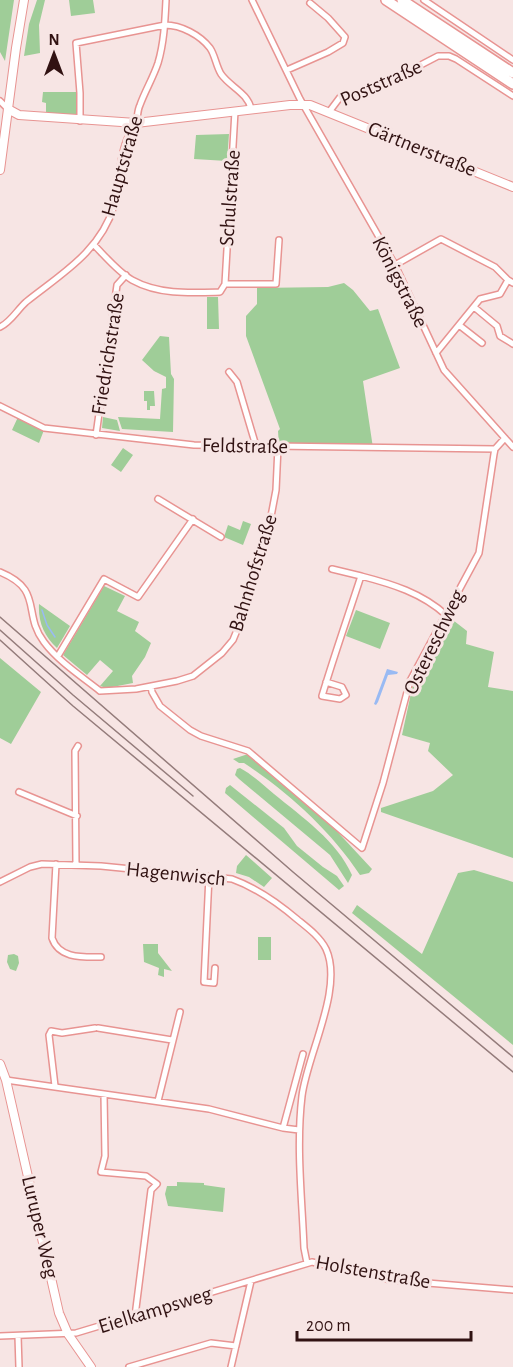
<svg xmlns="http://www.w3.org/2000/svg" width="513" height="1367" viewBox="0 0 513 1367" font-family="'Alegreya Sans',sans-serif">
  <style>
    .green { fill: #9fcd98 }
    .water { fill: #99baf3 }
    .lines { fill: none; stroke-linecap: round; stroke-linejoin: round }
    .stream { stroke: #99baf3; stroke-width: 1.5 }
    .street-casing { stroke: #e89492; stroke-width: 8 }
    .secondary-casing { stroke: #e89492; stroke-width: 10 }
    .highway-casing { stroke: #e89492; stroke-width: 12 }
    .street { stroke: #fff; stroke-width: 5 }
    .secondary { stroke: #fff; stroke-width: 8 }
    .highway { stroke: #fff; stroke-width: 9 }
    .tram { stroke: #947c7b; stroke-width: 1.5 }
    .rail { stroke: #947c7b; stroke-width: 1.5 }
    .labels { text-anchor: middle; dominant-baseline: central; stroke-width: 6; stroke-linejoin: round; paint-order: stroke }
    .street-label { font-size: 21px; fill: #311212; stroke: #f7e5e4 }
  </style>
  <rect width="100%" height="100%" fill="#f7e5e4"/>
  <path class="green" d="M0 0H14L5 61 0 52Z
    M37 0H45L39 25 40 53 24 56 29 24Z
    M69 0H93L95 13 71 16Z
    M43 92H76L77 116 46 113V103L42 102Z
    M229 134 227 161 194 159 196 135Z
    M344 283 353 290 370 311 378 309 400 368 363 381 373 448 279 446 278 431 280 429 246 336V316L257 304V288L328 287Z
    M207 297H218L219 329H207Z
    M160 336 169 337 171 374 174 379 173 432 122 429 118 417 160 419 162 389 166 388V377L154 371 142 360Z
    M144 391H154L155 406H150V410H147V401H144Z
    M18 417 44 430 39 443 12 430Z
    M103 417 117 420 120 431 102 428Z
    M123 448 133 455 121 472 111 465Z
    M243 521 251 524 243 545 224 537 228 525 240 530Z
    M104 586 125 596 117 611 139 622 135 631 151 643 145 657 132 676 133 683 107 688 100 686 113 671 100 660 87 675 63 655Z
    M39 604 70 626 57 648C44 636 38 622 39 604Z
    M356 610 390 623 380 649 346 636Z
    M449 617 467 631 466 644 494 652 488 687 513 691V858L381 812V808L433 791 453 775 428 751 430 743 402 735 413 684Z
    M0 658 41 692 11 744 0 738Z
    M248 754 333 827 372 869 369 873 360 875C330 830 289 793 244 763H239L233 759Z
    M240 768C253 775 263 785 274 794 302 817 337 841 352 875L348 883 330 855 239 779 235 775 237 769Z
    M230 785 284 828 297 846 323 867 337 876 344 886 339 890 225 793 226 788Z
    M246 855 272 878 264 887 249 877 236 873 237 866Z
    M474 870 513 882V1045L352 913 357 905 422 954 458 873Z
    M258 937H271V960H258Z
    M143 944H158V953L172 971 164 969V977L158 975 159 968 144 962Z
    M14 954 18 956 19 963 16 971 10 969 7 962 8 955Z
    M177 1182 204 1183V1185L225 1188 223 1212 168 1206 165 1194 167 1186H177Z"/>
  <path class="water" d="M387 669 398 672 397 674 388 675 378 702 376 705 374 704Z"/>
  <g class="lines">
    <path class="stream" d="M42 610 47 625 55 637"/>
    <defs>
      <path id="street" d="M252 0 300 99 395 265 444 370 513 447
        M424 0 513 60
        M287 70 328 52 343 43 345 37 328 18 310 3
        M0 101 8 109
        M329 112 341 96 365 94 438 56H449L456 59 513 96
        M80 121V93L76 43 165 25C181 25 200 35 210 48 215 55 216 66 221 74 230 87 248 93 251 109
        M94 245C105 256 118 272 132 280 159 295 191 293 220 292L225 284 235 111
        M395 265 441 239 495 267 508 280
        M225 284H276L279 240
        M474 307 497 326 500 336 513 344
        M459 325 482 343
        M0 327C11 322 17 310 26 302 61 274 100 252 114 206 121 183 118 157 129 135 131 131 134 127 136 123 138 117 137 111 140 105 145 91 153 78 158 63 164 43 165 21 166 0
        M436 353 480 299 500 294 508 280 513 283
        M229 372 237 382 256 446
        M0 406 44 428 194 445 495 449
        M96 435 117 285 126 275
        M158 499 221 537
        M332 569 361 576
        M0 572C44 590 22 613 44 642 58 661 81 676 100 691L136 689 177 681 193 676 222 653 233 640 247 606 269 527 276 490 278 447
        M58 656 104 579 138 597 193 519
        M326 682 342 687 346 695 340 699 322 696C334 656 348 616 361 576 392 584 422 593 446 615
        M151 686 152 692 160 706 190 730 201 736 248 751 362 848 383 783 410 681 479 553 494 454 495 449 505 438
        M19 792 77 816
        M56 864 52 938C59 959 83 957 101 957
        M76 864 75 751 78 746
        M209 876 204 982 214 983 215 968
        M0 882 30 867 42 864 101 866 232 879C257 888 277 902 298 920 308 928 320 937 326 949 344 988 307 1055 302 1096 296 1146 302 1198 304 1248L307 1263
        M98 1028 172 1040
        M6 1080 209 1109 283 1128 299 1130
        M55 1086 49 1035 51 1031 62 1033 95 1028
        M104 1094 105 1156 101 1172 146 1176 157 1184 151 1190 135 1316
        M158 1101 180 1012
        M283 1128 303 1054
        M0 1336 76 1333 312 1262 391 1280 513 1290
        M18 1336 19 1367
        M129 1367 211 1343 236 1346
        M231 1367 251 1281"/>
      <path id="secondary" d="M8 109 19 115 136 123 290 105H310L513 187
        M0 170 16 48 24 0
        M0 1064 6 1080 59 1313 68 1334 91 1367"/>
      <path id="highway" d="M386 0 513 84
        M402 0 513 73"/>
    </defs>
    <use href="#street" class="street-casing"/>
    <use href="#secondary" class="secondary-casing"/>
    <use href="#highway" class="highway-casing"/>
    <use href="#street" class="street"/>
    <use href="#secondary" class="secondary"/>
    <use href="#highway" class="highway"/>
    <path class="tram" d="M0 617 293 872 513 1057
      M0 630 73 695 193 796"/>
    <path class="rail" d="M0 640 73 706 513 1072"/>
  </g>
  <g class="labels">
    <g class="street-label">
      <text transform="translate(381 83) rotate(-24)">Poststraße</text>
      <text transform="translate(422 149) rotate(22)">Gärtnerstraße</text>
      <text transform="translate(122 166) rotate(-74)">Hauptstraße</text>
      <text transform="translate(230 198) rotate(-86)">Schulstraße</text>
      <text transform="translate(400 282) rotate(63)">Königstraße</text>
      <text transform="translate(108 354) rotate(-81)">Friedrichstraße</text>
      <text transform="translate(245 446) rotate(1)">Feldstraße</text>
      <text transform="translate(253 573) rotate(-73)">Bahnhofstraße</text>
      <text transform="translate(434 642) rotate(-64)">Ostereschweg</text>
      <text transform="translate(176 874) rotate(6)">Hagenwisch</text>
      <text transform="translate(40 1227) rotate(77)">Luruper Weg</text>
      <text transform="translate(373 1272) rotate(10)">Holstenstraße</text>
      <text transform="translate(155 1310) rotate(-17)">Eielkampsweg</text>
    </g>
  </g>
  <g transform="translate(54 54)" stroke="#f7e5e4" stroke-width="4.5" paint-order="stroke">
  <path d="M0-4.5L10 22L0 15L-10 22Z" fill="#311212"/>
  <text y="-9" font-size="16" font-weight="bold" text-anchor="middle" fill="#311212">N</text>
  </g>
  <path d="M297 1331v9h174v-9" fill="none" stroke="#311212" stroke-width="3"/>
  <text x="306" y="1331" font-size="18" fill="#311212" stroke="#f7e5e4" stroke-width="4.5" paint-order="stroke">200 m</text>
</svg>
